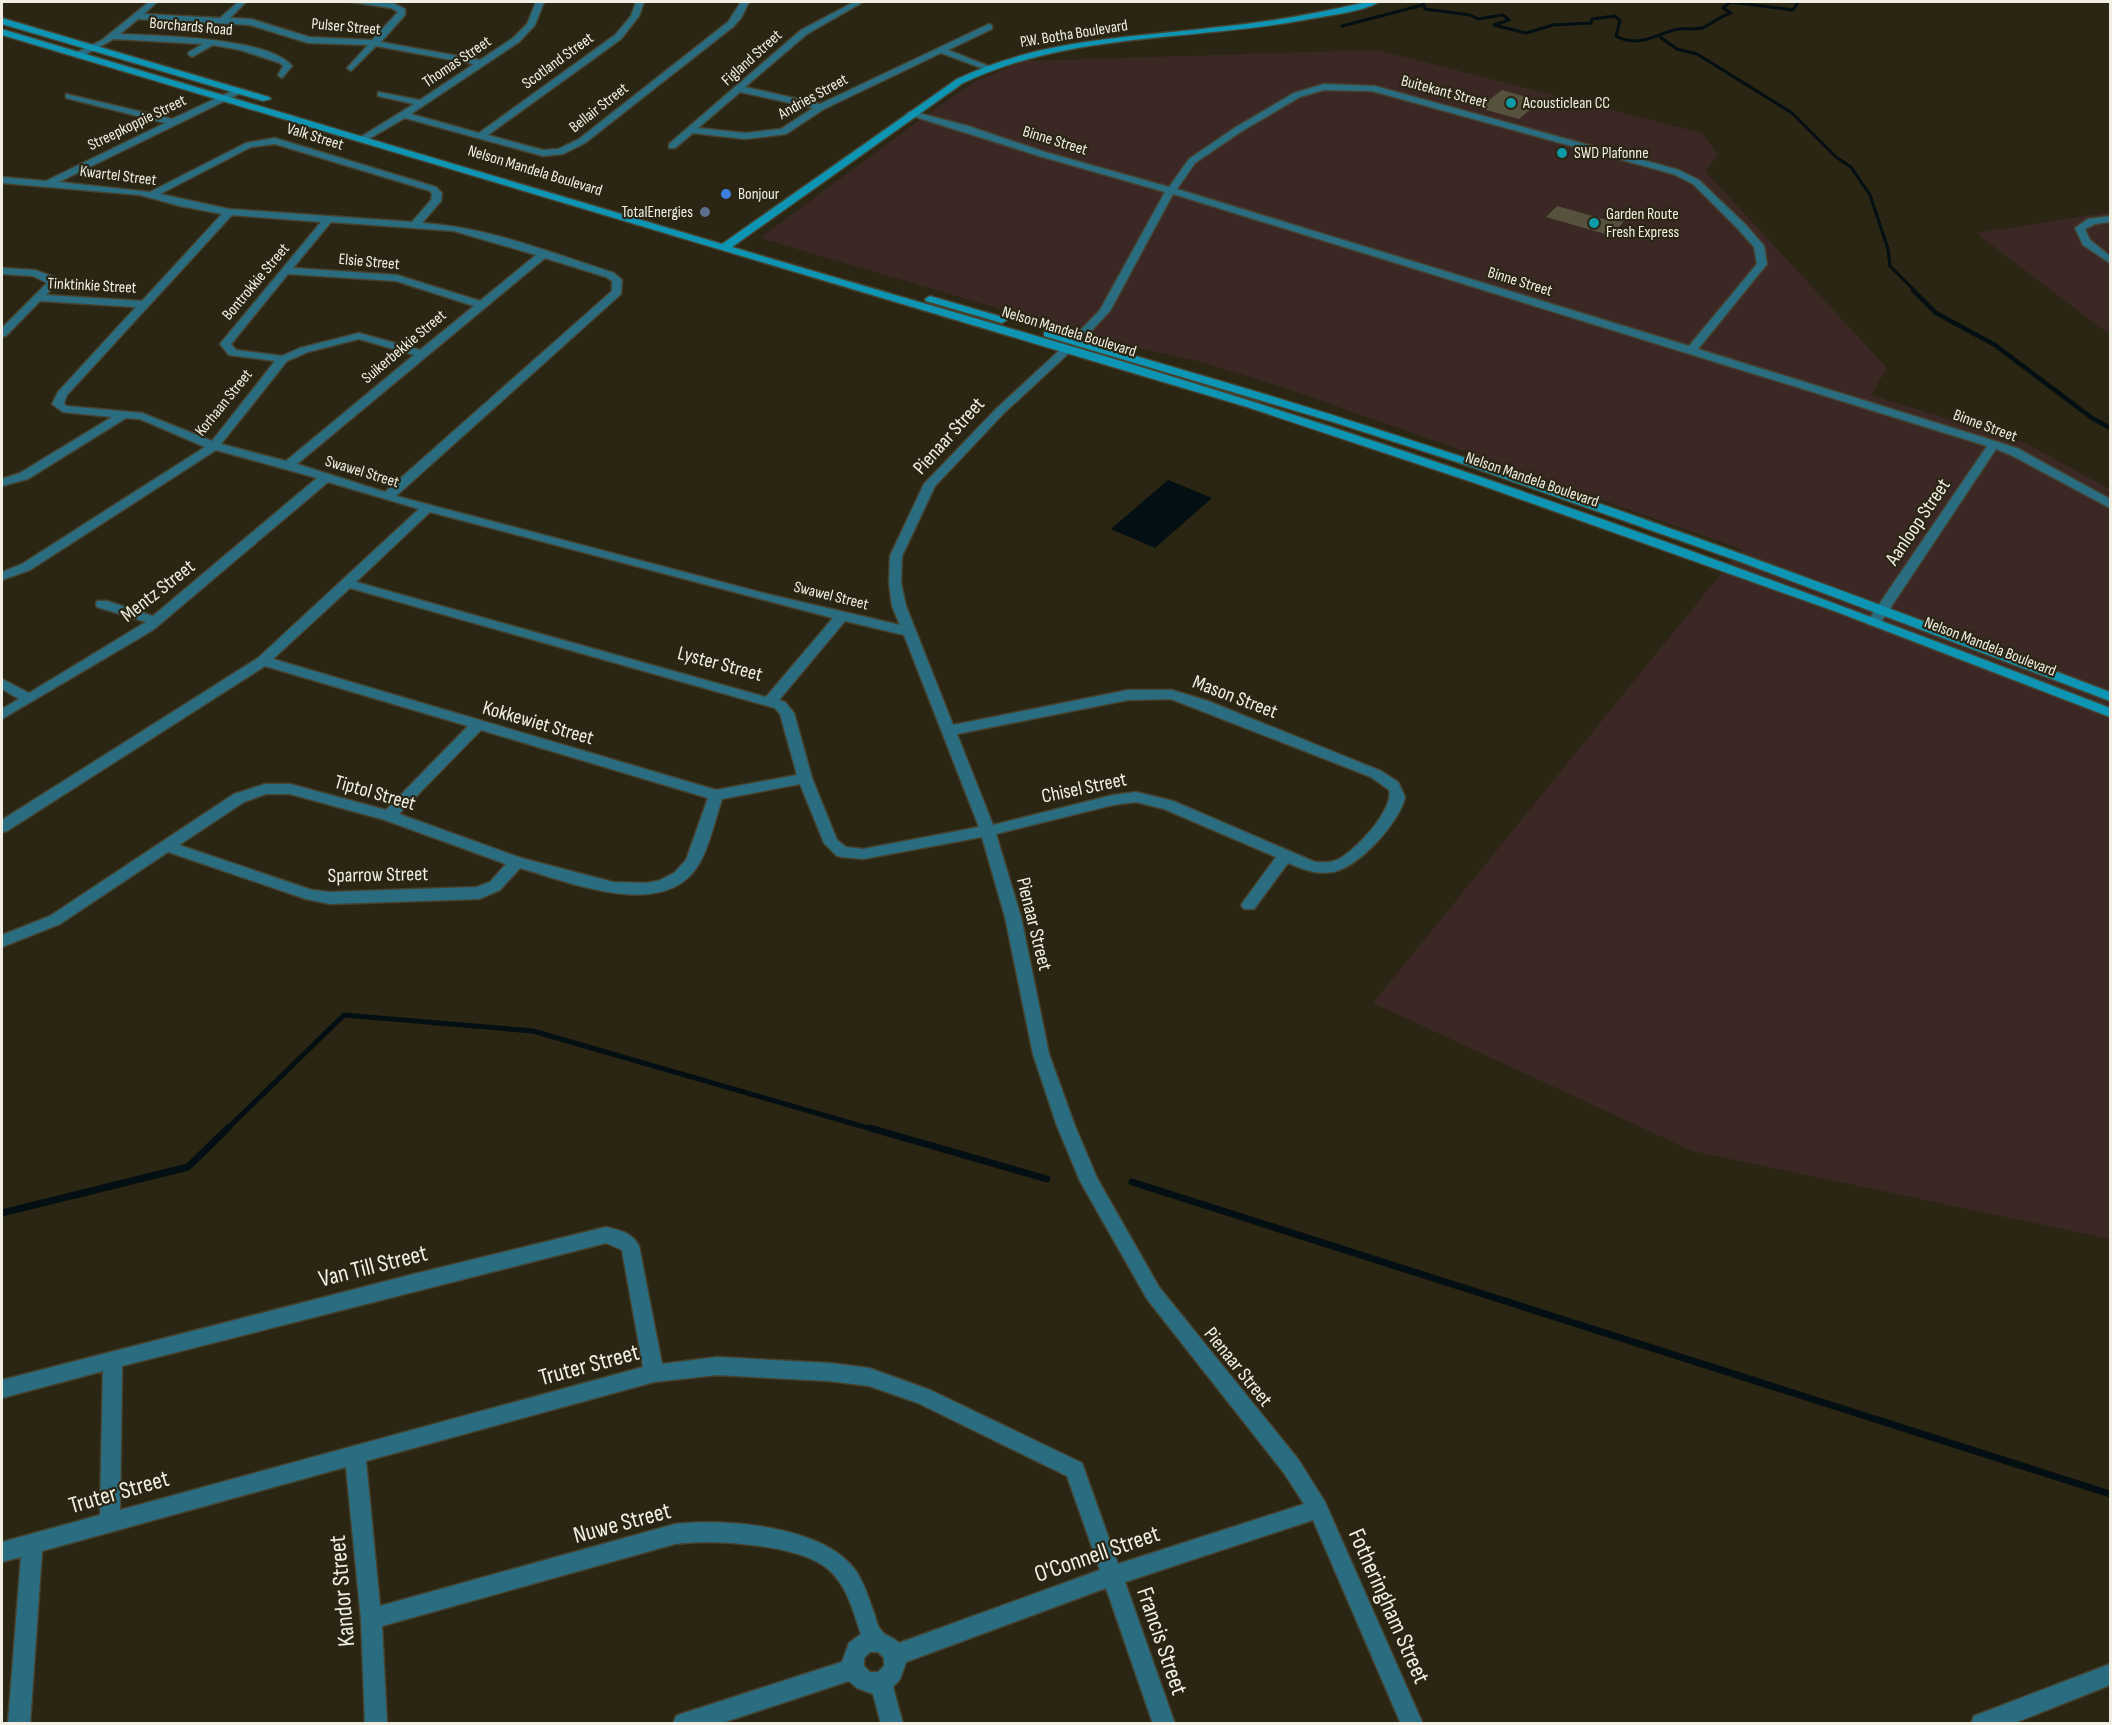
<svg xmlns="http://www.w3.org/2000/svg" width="2112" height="1725" viewBox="0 0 2112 1725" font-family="'Sofia Sans Condensed',sans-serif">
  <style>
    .industrial { fill: #3b2825 }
    .water { fill: #030f12 }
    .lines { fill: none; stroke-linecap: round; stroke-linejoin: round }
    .stream-far3 { stroke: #030f12; stroke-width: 3 }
    .stream-far2 { stroke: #030f12; stroke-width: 4.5 }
    .stream-far1 { stroke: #030f12; stroke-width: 5 }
    .stream { stroke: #030f12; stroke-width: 7 }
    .building { fill: #56523e }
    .street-casing { stroke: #464230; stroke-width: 3 }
    .secondary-casing { stroke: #464230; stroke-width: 3 }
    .street { fill: #2a6d81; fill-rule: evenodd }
    .secondary { fill: #0e95b4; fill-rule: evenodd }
    .culture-dot { fill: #0f9aa8; stroke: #2a2613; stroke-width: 2 }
    .shop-dot { fill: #3f7fe0; stroke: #2a2613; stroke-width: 2 }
    .service-dot { fill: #5c6f8a; stroke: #2a2613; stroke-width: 2 }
    .labels { text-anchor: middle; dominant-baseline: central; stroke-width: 4.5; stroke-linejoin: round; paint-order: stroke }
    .far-street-label { font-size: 16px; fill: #f1efe3; stroke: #2a2613 }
    .far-poi-label { font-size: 16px; fill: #f1efe3; stroke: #2a2613; text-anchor: start }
    .street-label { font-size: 20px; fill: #f1efe3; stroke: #2a2613 }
    .near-street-label { font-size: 24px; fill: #f1efe3; stroke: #2a2613 }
  </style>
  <rect width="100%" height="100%" fill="#2a2613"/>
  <path class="industrial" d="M1377 50 1702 133 1718 155 1705 171 1887 368 1871 395 2025 443 2110 489V1239L1692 1151 1373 1003 1741 549 1285 388 1202 362 1115 343 760 238 940 105 978 80 1025 61Z
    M2110 212V335L1976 233Z"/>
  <path class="water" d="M1168 480 1212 498 1155 548 1111 529Z"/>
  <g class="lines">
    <path class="stream-far3" d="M1423 3 1425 9 1470 15 1478 19 1503 15 1509 20 1494 25 1526 33 1553 25 1591 23 1592 19 1615 16 1620 21 1616 36C1640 49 1656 33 1679 29 1686 28 1695 30 1702 28 1711 25 1718 17 1731 13L1723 8 1730 2 1793 10 1798 2
      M1342 26 1423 5
      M1660 37 1677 49 1697 54 1792 113 1836 157 1851 167 1870 195 1888 249 1890 266 1915 291"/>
    <path class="stream-far2" d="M1913 290 1936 313 1995 345 2092 418 2110 428"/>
    <path class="stream-far1" d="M226 1130 344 1015 533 1031 875 1130"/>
    <path class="stream" d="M870 1128 1047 1179
      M1132 1182 2110 1494
      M2 1213 188 1167 228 1128"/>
  </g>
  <path class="building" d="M1502 90 1541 101 1519 119 1479 108Z
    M1557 206 1607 220 1610 217 1624 221 1612 236 1546 217Z"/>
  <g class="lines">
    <defs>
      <path id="street" d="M149 2H157L144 14 220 18 238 2H246L230 18 251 19 309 37 372 40 398 12 391 8 351 2 393 3 405 9V15L381 42 480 60 513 38 527 24 536 2H544L535 25 519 42 411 114 479 133 615 35 631 16 636 2H644L639 16 621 39 488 135 543 150 558 149 579 139 728 22 741 2H749L741 18 734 26 585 143 563 154 543 156 405 118 367 140 359 138 414 104 378 96V92L420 100 474 64 376 46 351 71 347 68 368 45 308 43 250 25 138 19 120 34C158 36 268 37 292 66L282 78 278 75 283 66 280 63 240 50 213 45 192 57 188 54 189 52 203 44 114 39 81 57H75V53L102 40Z
        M854 2H863L807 34 745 87 820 104 989 24 992 25V29L948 50 991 67 984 69 941 53 824 109 786 134 745 139 693 133 675 148H669V144L801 30ZM740 92 813 108 781 129 745 133 698 128Z
        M1324 84 1375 86 1679 170 1699 180 1746 225 1764 246 1767 264 1698 349 1998 442 2019 449 2110 499V508L2011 455 1996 449 1879 625H1869L1867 622 1987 446 1173 194 1110 311 1079 344H1071V340L1100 310 1165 192 1039 156 906 114 911 111 968 126 1045 152 1169 187 1189 159 1236 127 1294 93ZM1324 90 1372 91 1673 174 1693 184 1738 229 1754 247 1757 264 1689 346 1177 189 1195 163 1242 131 1300 97Z
        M238 88 241 89V93L59 182 150 192 246 143 275 138 436 187 442 193 441 201 422 223C488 227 551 253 614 273L622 280 621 294 396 496 767 594 900 625 892 606 889 583 890 556 924 484 996 409 1062 348H1070V352L1004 413 935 486 902 556 901 583 906 606 953 725 1128 690H1172L1208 701 1381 771 1398 782 1405 797C1400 822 1359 867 1333 872 1316 875 1303 869 1288 863L1254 909H1244L1241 905 1276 857 1164 809 1136 802 1113 805 996 834 1021 917 1049 1054 1075 1126 1097 1178 1159 1287 1298 1459 1325 1502 1423 1724H1401L1313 1520 1125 1582 1175 1724H1153L1106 1588 906 1662 900 1679 893 1687 903 1724H881L873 1694 857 1688 849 1681 719 1724H673L676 1716 684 1713 842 1662 849 1643 861 1634C853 1611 847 1585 828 1569 799 1544 712 1539 675 1544L382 1626 387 1724H365L361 1619 346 1467 42 1551 30 1724H8L21 1557 2 1562V1542L100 1515 103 1371 2 1398V1380L414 1274 606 1227C619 1230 633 1233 639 1246L662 1364 717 1357 829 1363 869 1368 930 1390 1082 1463 1118 1564 1304 1504 1284 1473 1147 1299 1080 1181 1057 1126 1033 1054 1005 917 982 837 863 859 842 857 837 856 824 843 800 784 722 799C715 819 710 845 699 864 665 922 569 882 520 868L500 890 479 899 330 904 306 899 168 852 60 924 2 947V935L50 916 234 794 265 784H290L386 810 468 726 265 666 7 831 2 832V820L258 658 419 509 328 482 153 630 2 719V709L19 699 2 689V679L29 693 146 622 97 607 96 604 97 601H107L153 616 317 478 216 450 30 570 2 580V572L22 564 205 447 140 419 126 418 28 479 2 486V479L20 473 112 417 63 412 52 404 58 392 136 307 40 301 6 336 2 337V328L47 283 33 276 2 274V268L35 270 54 277 57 283 46 295 142 301 222 214 180 206 140 195 2 183V177L46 181 165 123 66 98V94L172 119ZM275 144 430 191 432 194 431 200 412 222 229 209 160 194 251 147ZM232 215 321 222 220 344 229 355 275 361 212 441 142 413 66 406 64 403 67 395ZM331 222 454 231 536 255 480 301 397 275 293 268ZM545 258 606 277 612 281V291L385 492 297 464ZM288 274 396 281 474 306 420 350 359 333 300 348 282 356 236 350 231 344ZM359 339 414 355 286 461 221 444 287 361 308 352ZM430 512 833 618 766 697 356 582ZM350 588 775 708 780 714 797 775 716 790 273 659ZM845 621 904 635 979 827 863 849 846 847 837 840 812 778 794 713 785 702 779 700ZM1171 699 1371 777 1389 790C1395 809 1352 856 1334 861 1328 863 1321 862 1315 862L1173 801 1136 792 1113 795 993 825 957 734 1128 700ZM481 730 708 798 686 860 674 873 658 881 645 883 613 882 521 858 399 814ZM266 794H290L385 820 506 864 490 882 477 887 330 892 312 890 179 845 244 802ZM606 1243 622 1250 643 1367 120 1510 122 1366ZM717 1375 829 1381 869 1386 918 1403 1067 1476 1100 1570 899 1643C894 1637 884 1636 881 1630 877 1626 876 1618 874 1613 869 1599 864 1583 856 1571 825 1526 725 1518 675 1524L380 1606 366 1461 654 1382ZM870 1652H878L884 1658V1666L878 1672H870L864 1666V1658Z
        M2110 216V222L2095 224 2085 229 2090 240 2110 256V263L2083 245 2075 228 2088 219Z
        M2110 1664V1685L2012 1724H1971L1974 1716Z"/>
      <path id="secondary" d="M1367 2H1379C1363 12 1324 16 1304 20 1190 41 1070 32 963 83L732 247C907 299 1083 348 1257 403 1545 495 1829 599 2110 708V717L1837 612 1475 483 1247 407 2 35V30H5L722 244 957 79C1039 40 1121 38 1210 28 1263 23 1315 14 1367 2Z
        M2 18 269 97 271 99 263 101 2 24Z
        M930 296 1006 318 1007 320 1002 323 926 301 925 299Z
        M1048 331C1093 343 1138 357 1183 370 1498 461 1805 575 2110 692V701L1741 562 1466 465 1333 422 1044 336V332Z"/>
    </defs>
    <use href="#street" class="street-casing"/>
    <use href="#secondary" class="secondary-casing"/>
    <use href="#street" class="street"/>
    <use href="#secondary" class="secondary"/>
  </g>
  <g class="culture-dot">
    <circle cx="1511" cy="103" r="6"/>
    <circle cx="1562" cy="153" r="6"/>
    <circle cx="1594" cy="223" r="6"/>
  </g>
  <circle class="shop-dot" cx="726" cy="194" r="6"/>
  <circle class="service-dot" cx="705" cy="212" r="6"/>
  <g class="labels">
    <g class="far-street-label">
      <text transform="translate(191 27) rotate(5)">Borchards Road</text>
      <text transform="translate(346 27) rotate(5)">Pulser Street</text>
      <text transform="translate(1074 34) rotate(-9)">P.W. Botha Boulevard</text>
      <text transform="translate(752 58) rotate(-42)">Figland Street</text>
      <text transform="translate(558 61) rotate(-36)">Scotland Street</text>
      <text transform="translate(457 62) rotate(-34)">Thomas Street</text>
      <text transform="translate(1444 92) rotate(15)">Buitekant Street</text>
      <text transform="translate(813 97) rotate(-29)">Andries Street</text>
      <text transform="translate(599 108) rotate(-38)">Bellair Street</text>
      <text transform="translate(137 123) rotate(-26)">Streepkoppie Street</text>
      <text transform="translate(315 137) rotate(17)">Valk Street</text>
      <text transform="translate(1055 141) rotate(17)">Binne Street</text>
      <text transform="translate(535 171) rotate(17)">Nelson Mandela Boulevard</text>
      <text transform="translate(118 176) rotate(7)">Kwartel Street</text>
      <text transform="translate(369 262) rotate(5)">Elsie Street</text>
      <text transform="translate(256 282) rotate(-50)">Bontrokkie Street</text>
      <text transform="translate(1520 282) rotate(17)">Binne Street</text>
      <text transform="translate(92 286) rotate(3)">Tinktinkie Street</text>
      <text transform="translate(1069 332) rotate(17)">Nelson Mandela Boulevard</text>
      <text transform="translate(404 347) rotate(-40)">Suikerbekkie Street</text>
      <text transform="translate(224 403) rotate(-51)">Korhaan Street</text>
      <text transform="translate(1985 426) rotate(20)">Binne Street</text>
      <text transform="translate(362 472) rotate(17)">Swawel Street</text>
      <text transform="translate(1532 480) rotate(19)">Nelson Mandela Boulevard</text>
      <text transform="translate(831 596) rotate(14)">Swawel Street</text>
      <text transform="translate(1990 647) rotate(21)">Nelson Mandela Boulevard</text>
    </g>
    <g class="far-poi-label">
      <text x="1523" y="103">Acousticlean CC</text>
      <text x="1574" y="153">SWD Plafonne</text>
      <text x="738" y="194">Bonjour</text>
      <text x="693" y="212" text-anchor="end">TotalEnergies</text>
      <text x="1606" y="214">Garden Route<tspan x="1606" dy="18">Fresh Express</tspan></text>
    </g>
    <g class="street-label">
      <text transform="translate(949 436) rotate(-48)">Pienaar Street</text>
      <text transform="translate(1918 522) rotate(-56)">Aanloop Street</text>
      <text transform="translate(158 591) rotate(-38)">Mentz Street</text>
      <text transform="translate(720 664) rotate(15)">Lyster Street</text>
      <text transform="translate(1235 697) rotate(21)">Mason Street</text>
      <text transform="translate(538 723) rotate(16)">Kokkewiet Street</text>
      <text transform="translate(1084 788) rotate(-12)">Chisel Street</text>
      <text transform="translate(375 793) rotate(16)">Tiptol Street</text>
      <text transform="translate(378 875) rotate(-1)">Sparrow Street</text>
      <text transform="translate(1034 924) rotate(76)">Pienaar Street</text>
      <text transform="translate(1238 1367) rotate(51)">Pienaar Street</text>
    </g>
    <g class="near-street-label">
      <text transform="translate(373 1266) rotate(-14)">Van Till Street</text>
      <text transform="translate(589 1365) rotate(-15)">Truter Street</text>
      <text transform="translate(119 1492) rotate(-16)">Truter Street</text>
      <text transform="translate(622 1523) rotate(-15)">Nuwe Street</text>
      <text transform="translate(1097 1554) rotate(-19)">O'Connell Street</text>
      <text transform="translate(342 1591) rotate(-95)">Kandor Street</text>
      <text transform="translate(1389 1606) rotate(66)">Fotheringham Street</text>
      <text transform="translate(1162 1641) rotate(71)">Francis Street</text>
    </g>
  </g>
  <rect width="2112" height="1725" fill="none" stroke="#f1efe3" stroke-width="6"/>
</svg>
